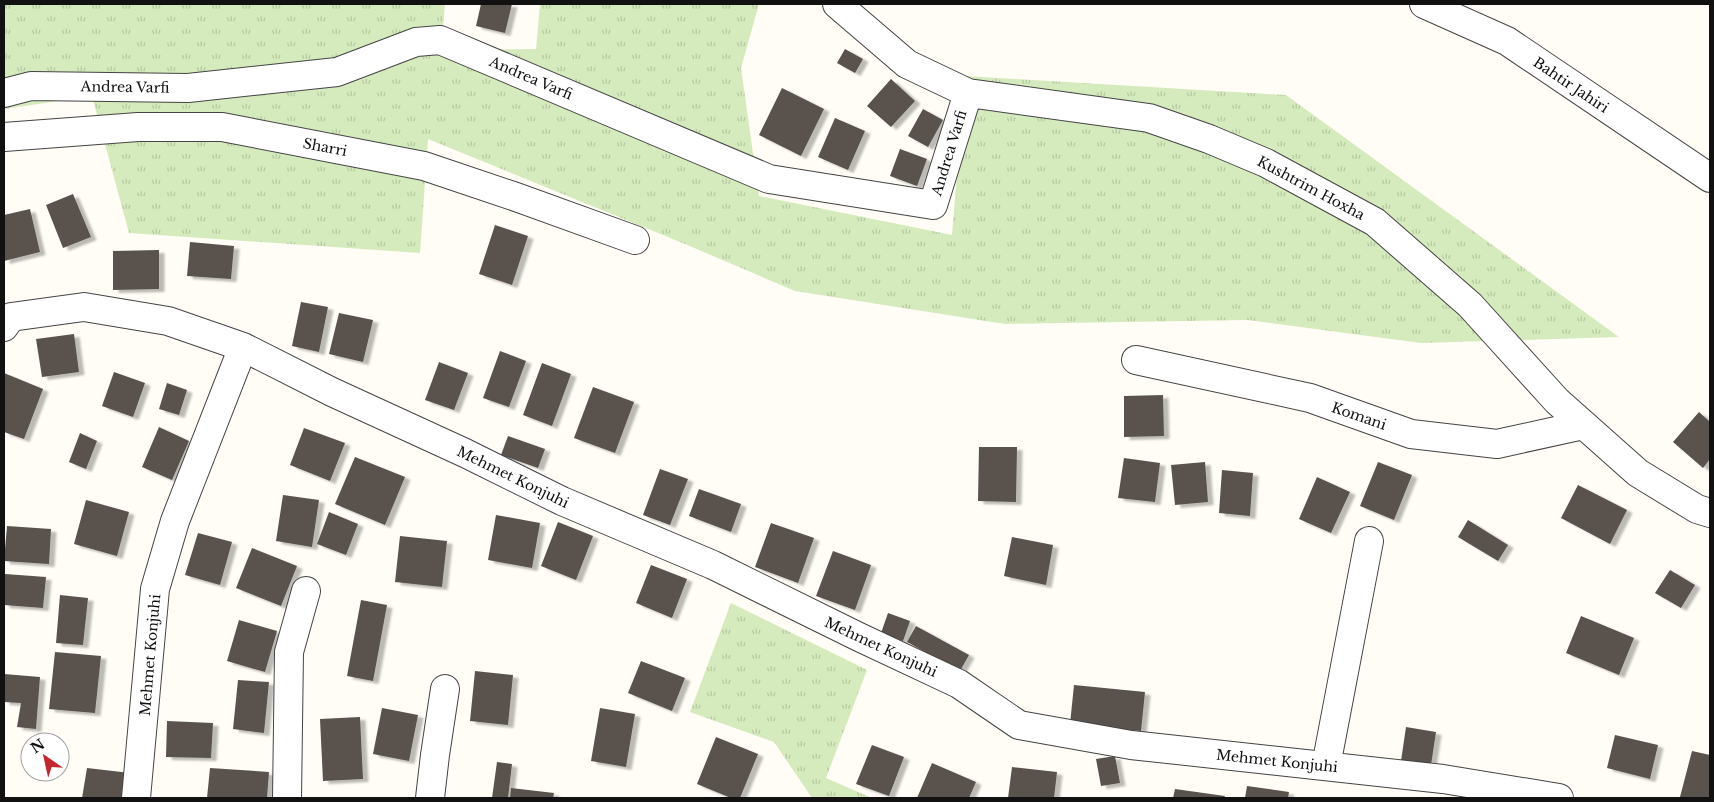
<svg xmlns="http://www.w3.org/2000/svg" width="1714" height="802" viewBox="0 0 1714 802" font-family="'Libre Baskerville',serif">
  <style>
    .grass { fill: url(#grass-tufts) }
    .building { fill: #5a524d; filter: url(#shadow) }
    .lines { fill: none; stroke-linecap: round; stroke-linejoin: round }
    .minor-casing { stroke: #444; stroke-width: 30 }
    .minor { stroke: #fff; stroke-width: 28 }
    .labels { text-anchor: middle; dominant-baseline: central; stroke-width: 5; stroke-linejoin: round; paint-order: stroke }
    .street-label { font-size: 14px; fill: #111; stroke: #fff }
  </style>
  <defs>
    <pattern id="grass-tufts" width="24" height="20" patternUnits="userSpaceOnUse" patternTransform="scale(1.25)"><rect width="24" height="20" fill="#d5ebbd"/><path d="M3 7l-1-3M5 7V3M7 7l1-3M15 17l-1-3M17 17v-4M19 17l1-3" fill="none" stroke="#b6c8a1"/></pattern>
    <filter id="shadow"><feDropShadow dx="5.5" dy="3" stdDeviation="1" flood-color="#0004"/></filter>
  </defs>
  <rect width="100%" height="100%" fill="#fffdf5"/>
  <path class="grass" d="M4 4H445L441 50 536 49 540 4H759L741 68 759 196 952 235 965 76 1286 95 1619 337 1421 343 1248 320 1005 324 795 291 685 244 428 139 420 253 129 233 92 96 4 109Z
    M731 603 867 670 826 778 872 798H812L774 742 690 712Z"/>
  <path class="building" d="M481 4H512L505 33 476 26Z
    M845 49 863 59 855 73 837 63Z
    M891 79 915 101 891 127 867 106Z
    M782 88 824 109 801 156 759 135Z
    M923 109 943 120 928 147 908 136Z
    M835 118 865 131 848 170 818 157Z
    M900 149 927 159 917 186 890 176Z
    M73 194 91 237 63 248 46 205Z
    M30 209 40 252 4 261V215Z
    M495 225 528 236 512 285 479 274Z
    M190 242 234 246 231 279 187 276Z
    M159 250V289L113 290V251Z
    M301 302 328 307 319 352 292 346Z
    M339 313 373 320 363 362 329 354Z
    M74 334 79 372 42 377 36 339Z
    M500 351 526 361 509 407 483 398Z
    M439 362 468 373 454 410 425 400Z
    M542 363 571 374 552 426 523 415Z
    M114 372 145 383 133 417 102 406Z
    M4 373 43 389 24 439 4 432Z
    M167 383 187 390 179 415 159 409Z
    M593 387 634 402 615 453 574 438Z
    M1163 395 1164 436 1124 437V396Z
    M1699 412 1710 422V459L1703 468 1673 442Z
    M159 427 189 441 172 480 142 467Z
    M304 428 345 443 330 481 290 465Z
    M80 433 97 441 86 469 69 462Z
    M508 436 545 449 538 468 501 455Z
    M979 447H1017L1016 502 978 501Z
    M355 457 405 477 385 525 335 504Z
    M1124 458 1160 463 1155 502 1118 498Z
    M1205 462 1208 502 1175 505 1171 465Z
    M1378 462 1412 475 1394 520 1360 506Z
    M660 469 688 479 670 525 643 515Z
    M1222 470 1253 473 1250 516 1219 513Z
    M1317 477 1350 492 1331 533 1299 519Z
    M1578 485 1627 510 1610 544 1561 518Z
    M699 489 741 504 731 532 689 516Z
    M283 495 319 500 312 547 276 541Z
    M86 500 129 512 117 556 74 544Z
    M329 512 358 524 346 555 317 544Z
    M496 515 540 523 532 568 488 560Z
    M1468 520 1508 545 1498 561 1458 537Z
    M558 522 593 536 576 580 541 566Z
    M771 523 814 538 798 583 755 567Z
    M7 526 51 529 49 564 4 561Z
    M198 533 232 542 220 585 185 575Z
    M400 536 447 541 442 587 395 582Z
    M1012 537 1053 545 1046 585 1004 576Z
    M252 548 297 566 281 606 236 588Z
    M833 551 871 565 855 610 816 596Z
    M651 565 687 579 672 618 636 603Z
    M1670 570 1695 585 1681 608 1655 593Z
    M5 574 46 577 43 608 4 605Z
    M60 595 88 598 83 645 56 643Z
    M361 600 387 605 373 681 347 676Z
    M888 613 910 621 903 641 881 633Z
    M1581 616 1634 638 1619 675 1566 653Z
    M239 620 277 631 265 672 227 661Z
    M916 626 969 655 960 671 907 642Z
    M55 652 101 656 95 713 49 709Z
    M641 661 685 678 672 711 628 693Z
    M475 671 513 675 508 725 470 721Z
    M4 674 40 677 36 729 17 727 21 703 4 702Z
    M238 680 269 682 264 733 233 729Z
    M1074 685 1145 692 1141 731 1070 724Z
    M382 708 418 715 409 761 373 754Z
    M600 708 635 714 626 767 591 761Z
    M360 717 363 779 323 781 320 719Z
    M167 721 213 723 211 758 166 757Z
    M1406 727 1436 732 1431 765 1401 761Z
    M1615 735 1658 745 1650 779 1607 768Z
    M716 737 758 754 740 798H731L697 784Z
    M872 745 904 757 889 796 856 784Z
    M1692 751 1710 755V798L1680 797Z
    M1115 756 1120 783 1101 786 1096 759Z
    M497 762 512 764 508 798H492Z
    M932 763 976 782 969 798H917Z
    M1012 767 1057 772 1054 798H1008Z
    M87 768 139 774 134 798H82Z
    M210 768 269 772 267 798H207Z
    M1247 786 1289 792 1288 798H1245Z
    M511 788 554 793 553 798H510Z
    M1175 789 1225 796 1224 798H1173Z"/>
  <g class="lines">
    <defs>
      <path id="minor" d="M837 4 907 64 968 93 1149 118 1209 139 1266 163 1375 222 1470 305 1557 401 1638 473 1697 509 1710 513
        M1424 4 1507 41 1710 178
        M4 93 31 86 188 88 337 72 416 42 440 40 769 179 933 205 968 93
        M4 137 138 127H222L424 166 516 197 635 240
        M4 327 11 317 84 307 168 321 243 347 332 392 465 453 562 501 713 565 859 637 959 684 1019 725 1131 745 1443 779 1559 798
        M1136 360 1310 398 1411 434 1497 444 1583 425
        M1326 766 1369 541
        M136 798 155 589 175 521 243 347
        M287 798 289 652 306 591
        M430 798 435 755 445 689"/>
    </defs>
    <use href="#minor" class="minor-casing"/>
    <use href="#minor" class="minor"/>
  </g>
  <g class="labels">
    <g class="street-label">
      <text transform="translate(531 78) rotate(23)">Andrea Varfi</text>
      <text transform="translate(1571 85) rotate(34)">Bahtir Jahiri</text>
      <text transform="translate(125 87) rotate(1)">Andrea Varfi</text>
      <text transform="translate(325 147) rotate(11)">Sharri</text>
      <text transform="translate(949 153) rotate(-73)">Andrea Varfi</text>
      <text transform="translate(1311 188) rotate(28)">Kushtrim Hoxha</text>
      <text transform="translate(1359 416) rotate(19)">Komani</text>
      <text transform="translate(513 477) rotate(26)">Mehmet Konjuhi</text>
      <text transform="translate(881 647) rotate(25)">Mehmet Konjuhi</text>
      <text transform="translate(150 655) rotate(-85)">Mehmet Konjuhi</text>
      <text transform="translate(1277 761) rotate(6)">Mehmet Konjuhi</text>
    </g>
  </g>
  <rect width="1714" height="802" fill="none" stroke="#111111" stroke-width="10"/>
  <g transform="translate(45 757) rotate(326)"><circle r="24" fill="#ffffff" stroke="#a0a0a0"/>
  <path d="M0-4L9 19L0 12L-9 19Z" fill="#c4262e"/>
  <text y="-8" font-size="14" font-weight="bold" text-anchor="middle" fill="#111111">N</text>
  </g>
</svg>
